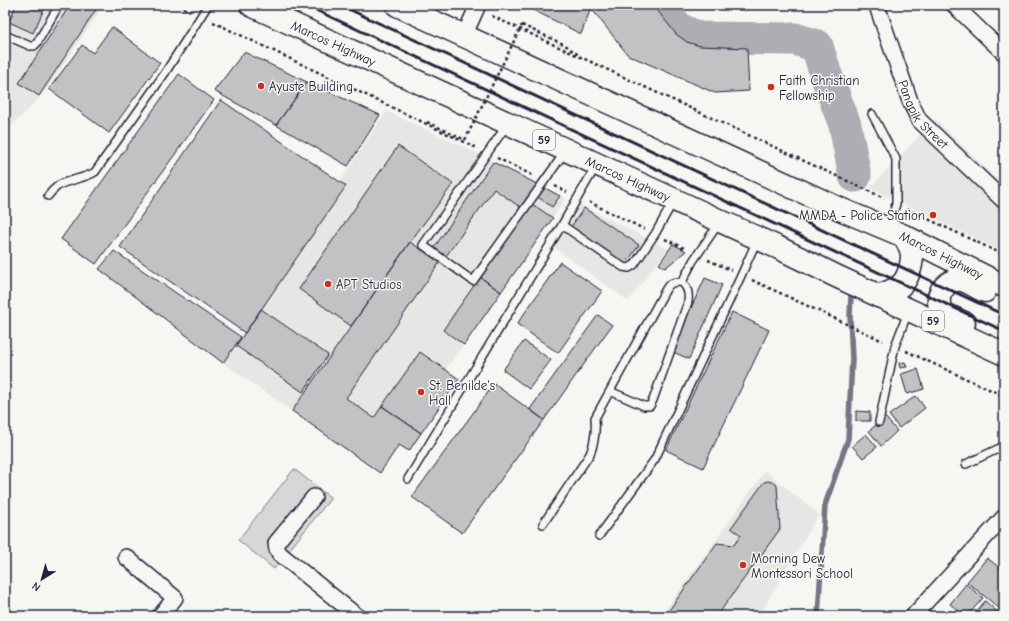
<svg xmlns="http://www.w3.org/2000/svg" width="1009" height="621" viewBox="0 0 1009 621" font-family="'Comic Neue',sans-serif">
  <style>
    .built { fill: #e6e6e4 }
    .green { fill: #d7d7d7; stroke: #7c7c89 }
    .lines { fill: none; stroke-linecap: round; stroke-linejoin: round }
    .stream { stroke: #757583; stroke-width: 5.5 }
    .river { stroke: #adadb3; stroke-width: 33 }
    .building { fill: #c2c2c4; stroke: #22223b }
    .service-casing { stroke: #22223b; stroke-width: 10 }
    .minor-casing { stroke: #22223b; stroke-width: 18 }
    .primary-casing { stroke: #22223b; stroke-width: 25 }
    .path { stroke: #22223b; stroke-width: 2.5; stroke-dasharray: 3 3; stroke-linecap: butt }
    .service { stroke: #f6f6f2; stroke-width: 7 }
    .minor { stroke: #f6f6f2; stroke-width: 15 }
    .primary { stroke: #f6f6f2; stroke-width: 22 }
    .rail { stroke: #22223b; stroke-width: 3 }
    .path-bridge { stroke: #22223b; stroke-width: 2.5; stroke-dasharray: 3 3; stroke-linecap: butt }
    .poi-dot { fill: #c8321e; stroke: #f6f6f2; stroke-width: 1.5 }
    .labels { text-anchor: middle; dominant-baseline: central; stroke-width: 3; stroke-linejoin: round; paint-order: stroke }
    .shield { fill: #f6f6f2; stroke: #626272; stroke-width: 1 }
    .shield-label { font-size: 12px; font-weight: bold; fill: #22223b }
    .street-label { font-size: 13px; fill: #22223b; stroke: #f6f6f2 }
    .poi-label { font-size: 13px; fill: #22223b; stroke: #f6f6f2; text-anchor: start }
  </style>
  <rect width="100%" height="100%" fill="#f6f6f2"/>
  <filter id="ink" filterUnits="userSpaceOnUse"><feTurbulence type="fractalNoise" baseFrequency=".025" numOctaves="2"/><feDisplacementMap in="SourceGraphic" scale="8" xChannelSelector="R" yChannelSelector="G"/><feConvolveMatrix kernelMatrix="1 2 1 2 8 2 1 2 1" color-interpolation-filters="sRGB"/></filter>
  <g filter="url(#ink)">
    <path class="built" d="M5 5H104L48 87 30 108 5 131Z
      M386 111 475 152 566 199 446 369 459 379 409 451 399 445 380 473 223 363Z
      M935 119 1004 186V252L870 188Z
      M570 199 668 249 628 301 545 241Z
      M765 471 819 514 759 616H661Z"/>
    <path class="green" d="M294 469 331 498 274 569 238 540Z"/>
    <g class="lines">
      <path class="stream" d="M818 616 825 505 848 439 852 359 850 316 851 295"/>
      <path class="river" d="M658 5 679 29 698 38 795 39 817 46 825 72 845 125 855 176"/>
    </g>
    <path class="building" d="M16 5H46L33 33 9 22Z
      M70 5H99L39 96 19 83Z
      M523 5H653L676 34 687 42 700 46 747 48 749 91 715 93 628 55 591 8 581 34Z
      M112 27 160 63 109 133 49 89 82 45 93 53Z
      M244 52 307 82 276 125 214 91Z
      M179 74 214 100 96 264 61 239Z
      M307 82 380 115 348 166 276 125Z
      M221 100 346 186 245 333 120 247Z
      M398 146 453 184 410 242 351 326 299 289Z
      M493 162 539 185 523 209 494 189 441 263 429 255Z
      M545 188 560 196 552 207 538 197Z
      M532 204 553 218 501 292 480 277Z
      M584 208 639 245 625 265 570 228Z
      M410 242 440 262 346 398 374 418 382 406 421 433 409 451 399 445 380 473 292 411Z
      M673 244 686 251 665 268 659 264Z
      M114 251 241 337 223 363 99 269Z
      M560 262 602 291 558 353 517 324Z
      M480 277 501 292 464 345 443 330Z
      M705 278 722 285 689 359 671 351Z
      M261 309 328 355 303 392 236 346Z
      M732 312 769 330 703 468 666 450Z
      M598 315 612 325 544 420 530 409Z
      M524 341 551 360 529 389 503 370Z
      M420 352 459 379 421 433 382 406Z
      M905 362 907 367 900 368 899 363Z
      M918 369 924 389 907 394 901 374Z
      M494 384 544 420 462 533 412 497Z
      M916 396 925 408 899 428 889 415Z
      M856 411 870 412V421H856Z
      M885 417 897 431 881 446 869 431Z
      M866 434 877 447 863 458 852 446Z
      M768 481 775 483 777 486 780 529 717 616H665L717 543 734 545 741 535 731 528 764 482Z
      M987 558 1004 571V612L967 582Z
      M966 584 983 598 967 616H965L950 604Z
      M985 601 1000 614 998 616H973Z"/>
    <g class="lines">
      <defs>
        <path id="service" d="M5 35 30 46H34L37 43 59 5
          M872 114 896 159V204L889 226
          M507 125 423 245 473 281 565 152
          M596 166 562 225 623 267 629 268 634 265 655 234 673 202
          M48 196C51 192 55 188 59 185 71 179 83 179 95 172L165 73 208 5
          M682 282 693 261 719 223
          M879 422 895 346 908 312
          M966 464 1004 446
          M408 479 562 225
          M543 524 590 454C594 444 596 430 595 418L666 289C670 282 674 282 682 282 688 289 689 293 688 302L653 400 650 406H644L610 391
          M599 536 655 459 740 278 757 240"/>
        <g id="minor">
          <path id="s1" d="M877 5 879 12 910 101 919 120 1004 201"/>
          <path d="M954 5 1004 53"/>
          <path d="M464 36 478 5"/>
          <path d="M314 497 276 543 277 549 280 554 357 616"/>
          <path d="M126 557 175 598 160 616"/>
          <path d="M913 616 1004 517"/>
        </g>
        <g id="primary">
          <path id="s2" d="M251 5 779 248 836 276 1004 354"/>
          <path id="s3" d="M397 5 840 209 904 236 1004 286"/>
          <path d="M878 296C886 293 897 290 903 283 909 276 914 259 911 250 910 245 906 241 904 236"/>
          <path d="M964 323 942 313C940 308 938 303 939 298 940 288 952 278 962 280 969 282 978 288 985 291"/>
        </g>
      </defs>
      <use href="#service" class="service-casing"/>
      <use href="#minor" class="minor-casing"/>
      <use href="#primary" class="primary-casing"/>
      <path class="path" d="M178 5 190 11
        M492 16 884 198
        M213 22 477 148
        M522 25 565 45 580 56
        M427 122 465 140
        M497 158 532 175
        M555 186 567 192
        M589 202 644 229
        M907 209 1004 255
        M665 239 686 249
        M708 260 731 270
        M752 280 883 341
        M906 351 1004 396"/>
      <use href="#service" class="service"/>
      <use href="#minor" class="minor"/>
      <use href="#primary" class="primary"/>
      <path class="rail" d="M305 5 1004 331
        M340 5 1004 315"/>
      <path class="path-bridge" d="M465 140 522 25"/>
    </g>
  </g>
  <g class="poi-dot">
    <circle cx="261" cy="86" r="4"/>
    <circle cx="771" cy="87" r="4"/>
    <circle cx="933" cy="215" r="4"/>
    <circle cx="328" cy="284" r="4"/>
    <circle cx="421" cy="392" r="4"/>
    <circle cx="743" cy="565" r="4"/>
  </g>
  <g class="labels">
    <g class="shield">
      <rect x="533" y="130" width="22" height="20" rx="3"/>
      <rect x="922" y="311" width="22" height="20" rx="3"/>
    </g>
    <g class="shield-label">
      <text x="544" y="140">59</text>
      <text x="933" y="321">59</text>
    </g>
    <g class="street-label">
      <text stroke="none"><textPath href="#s2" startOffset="91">Marcos Highway</textPath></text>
      <text stroke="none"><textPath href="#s1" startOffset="120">Panapik Street</textPath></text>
      <text stroke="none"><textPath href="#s2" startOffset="415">Marcos Highway</textPath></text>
      <text stroke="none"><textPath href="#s3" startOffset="599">Marcos Highway</textPath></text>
    </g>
    <g class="poi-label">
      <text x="779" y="80">Faith Christian<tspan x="779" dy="15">Fellowship</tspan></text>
      <text x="269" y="86">Ayuste Building</text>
      <text x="925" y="215" text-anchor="end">MMDA - Police Station</text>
      <text x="336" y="284">APT Studios</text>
      <text x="429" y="385">St. Benilde's<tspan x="429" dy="15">Hall</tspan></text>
      <text x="751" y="558">Morning Dew<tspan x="751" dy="15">Montessori School</tspan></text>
    </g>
  </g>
  <rect width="1009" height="621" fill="none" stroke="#f6f6f2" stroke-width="20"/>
  <rect x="10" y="10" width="989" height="601" fill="none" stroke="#22223b" stroke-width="1.5" filter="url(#ink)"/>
  <g transform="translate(42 579) rotate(217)" stroke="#f6f6f2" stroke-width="3" paint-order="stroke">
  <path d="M0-3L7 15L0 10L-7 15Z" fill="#22223b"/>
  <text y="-6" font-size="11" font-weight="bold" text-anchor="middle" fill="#22223b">N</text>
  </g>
</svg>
